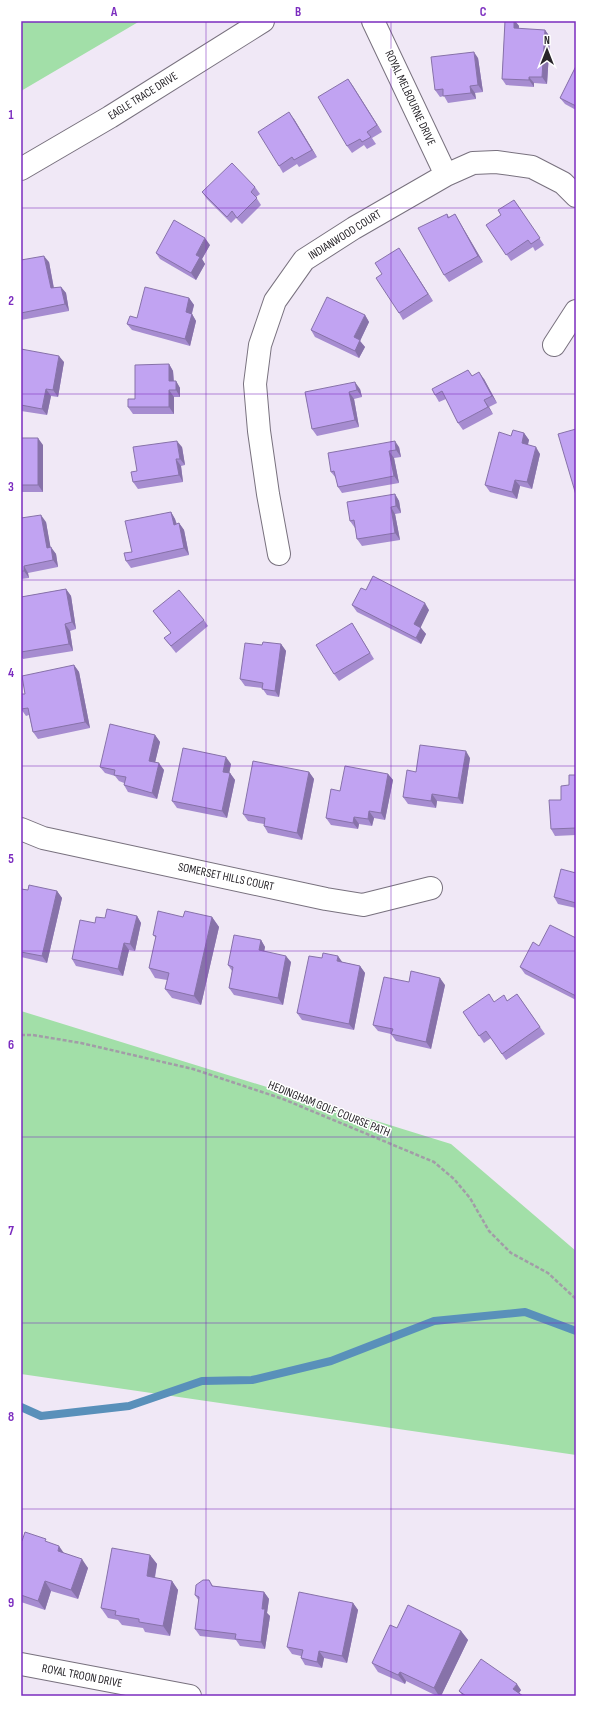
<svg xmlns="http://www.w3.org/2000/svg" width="597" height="1717" viewBox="0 0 597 1717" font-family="'Sofia Sans Condensed',sans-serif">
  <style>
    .green { fill: #a2dfa8 }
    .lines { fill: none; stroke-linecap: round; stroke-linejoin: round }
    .stream { stroke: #5990ba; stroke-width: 8 }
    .minor-casing { stroke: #78717e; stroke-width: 24 }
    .path { stroke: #a29ca7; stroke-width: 2.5; stroke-dasharray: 4 2; stroke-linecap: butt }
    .minor { stroke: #fff; stroke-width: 22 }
    .wall { fill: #a68cd0 }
    .shaded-wall { fill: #8772a9 }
    .building { fill: #c1a3f2; stroke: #8772a9 }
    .grid { fill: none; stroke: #7b2cbf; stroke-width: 1; stroke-opacity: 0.55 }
    .labels { text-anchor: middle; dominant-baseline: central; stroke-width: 3; stroke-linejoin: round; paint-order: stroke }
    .street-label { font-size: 12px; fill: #28252a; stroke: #fff }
    .neatline { fill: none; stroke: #7b2cbf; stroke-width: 1.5 }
    .grid-label { font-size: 13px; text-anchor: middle; font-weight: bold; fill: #7b2cbf }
  </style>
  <rect width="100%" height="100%" fill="#f0e8f6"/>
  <path class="green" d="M21 21H140L21 91Z
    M21 1011 451 1144 576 1251V1455L21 1374Z"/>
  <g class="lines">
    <path class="stream" d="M21 1407 41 1416 129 1406 202 1381 252 1380 331 1361 434 1321 525 1312 576 1331"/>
    <defs>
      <path id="minor" d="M373 21 446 175
        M21 169 110 117 263 21
        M554 345 576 311
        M279 554 268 494 259 431 255 384 260 345 275 301 304 260 354 228 446 175 473 163 496 162 532 167 563 183 576 196
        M21 829 43 838 326 899 363 905 431 888
        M21 1664 190 1696"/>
    </defs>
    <use href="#minor" class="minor-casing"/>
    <path class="path" d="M21 1035H33L81 1043 193 1069 283 1099 434 1162 454 1179 470 1198 489 1231 511 1253 548 1273 576 1299"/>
    <use href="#minor" class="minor"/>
  </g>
  <path class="wall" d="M505 21H515L519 26V29L545 30 550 37 547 84 534 83V87L506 85 502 79Z
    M478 58 483 92 475 93 476 99 448 103 444 96 440 97 435 90Z
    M576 66V110L565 104 560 98Z
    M348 79 382 132 372 138 376 144 367 149 364 145 352 153 347 146Z
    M294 119 317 157 299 167 297 164 283 173 279 166Z
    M255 187 260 194 256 197 261 205 242 224 236 218 231 223 207 199 202 192Z
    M514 200 544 245 535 251 533 247 511 261 486 225 501 215Z
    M447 214 449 217 455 214 459 221 483 262 449 282 444 275Z
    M210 245 202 259 205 264 196 280 160 259 156 253Z
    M403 254 433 301 403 320 399 313 382 274Z
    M21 260 49 262 54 288 61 287 66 293 69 311 21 320Z
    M189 298 194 305 192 314 196 321 190 346 132 330 127 324 137 318Z
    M365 315 369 322 360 341 365 347 359 358 315 337 311 330Z
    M21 349 64 362 58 397 51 396 47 415 21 411Z
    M169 364 173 371 174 381H176L180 388V397H174V414H133L128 407 135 399Z
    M468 370 472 376 484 379 497 403 489 407 493 414 463 430 458 423 446 399 439 402 435 395Z
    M360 389 362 397 354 399 359 427 317 436 312 429 305 392Z
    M524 433 529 440 528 445 540 454 532 489 520 486 517 499 490 492 485 485 511 436Z
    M21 438 43 445V492H21Z
    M182 447 185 465 181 466 183 482 138 489 133 482 137 471Z
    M399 447 401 457 394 458 399 483 342 493 338 487 336 478 331 472Z
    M395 494 399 501 401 513 395 514 400 540 362 546 357 539 356 528H355L350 521Z
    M171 512 175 519 177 524 179 523 184 530 189 555 131 568 126 561 132 552Z
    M21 518 46 522 50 547 56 554 58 567 28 573 29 578 21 579Z
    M66 589 71 596 76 629 70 631 73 651 23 659 21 656V597Z
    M366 590 429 610 420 627 426 634 421 644 357 612 352 605Z
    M153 611 204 620 208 626 176 653 164 638 171 633Z
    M352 623 374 659 339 681 334 674Z
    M281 644 286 651 279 697 267 695 262 688 245 686 240 679 262 645Z
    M74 665 79 672 90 728 38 739 33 732 29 715 26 716 21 709 25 694Z
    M155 735 160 742 155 762 164 770 157 799 128 792 124 785V783L119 781 115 776 105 773 100 767Z
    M470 758 463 804 437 801 436 808 408 804 403 797 416 772Z
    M231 764 229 773H230L235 780 227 818 177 808 172 801Z
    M309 772 314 779 302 840 268 833 264 826V824L248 821 243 814Z
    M388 774 393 780 385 820 374 818 372 826 359 824 358 829 331 825 326 818 340 791Z
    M576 775V835L555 836 551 829 561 800Z
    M576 873V908L558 904 554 897Z
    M21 889 28 890 57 891 62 898 47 963 21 957Z
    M137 916 141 923 135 951 129 950 123 976 76 966 72 959 95 923 105 918Z
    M183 917H212L219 927 201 1005 172 998 165 989 167 980 155 978 149 968 156 938 153 935Z
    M576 938V1000L525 974 520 967 539 946Z
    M261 940 265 947 264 951 291 962 283 1005 234 995 229 988 232 971 228 965Z
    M342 962 360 966 365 973 354 1030 302 1020 297 1013Z
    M409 982 445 985 431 1049 396 1041 391 1034 378 1031 373 1025Z
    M517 994 545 1034 506 1060 491 1038 484 1043 463 1012 494 1002 507 1001Z
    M21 1540 48 1543 88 1568 78 1599 51 1591 45 1610 21 1602Z
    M150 1555 157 1564 155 1578 172 1581 178 1590 170 1636 145 1632 143 1628 122 1625 118 1620 108 1618 101 1608Z
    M209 1580 213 1586 264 1592 269 1599 267 1613 270 1616 265 1649 240 1646 236 1640 200 1636 195 1629 199 1601 195 1595Z
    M353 1603 358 1610 347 1663 324 1658 322 1668 305 1665 301 1658V1656L292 1654 287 1647Z
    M397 1628 461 1631 468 1640 441 1696H437L406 1681 405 1684 378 1672 372 1663Z
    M521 1690 519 1693 523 1696H463L459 1691Z"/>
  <path class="shaded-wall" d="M514 21H515L519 26 518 35 514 28Z
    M545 30 550 37 547 84 542 77Z
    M474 52 478 58 483 92 478 85Z
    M529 77 534 83V87L529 80Z
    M348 79 353 86 382 132 377 125Z
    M470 86 475 93 476 99 471 93Z
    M289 112 294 119 317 157 312 150Z
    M455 214 459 221 483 262 478 256Z
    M205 238 210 245 202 259 205 264 196 280 191 273 196 255Z
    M399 248 403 254 433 301 428 294Z
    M44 256 49 262 55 295 51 288Z
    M61 287 66 293 69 311 65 304Z
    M189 298 194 305 190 319 186 312Z
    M192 314 196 321 190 346 185 339Z
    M365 315 369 322 360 341 365 347 359 358 355 351 354 337Z
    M59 356 64 362 58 397 53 390Z
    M169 364 173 371 174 388 169 381Z
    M479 372 484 379 497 403 492 396Z
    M176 381 180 388V397L176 390Z
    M355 382 360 389 362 397 357 390Z
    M46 389 51 396 47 415 42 409Z
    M169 390 174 397V414L169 407Z
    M349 392 354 399 359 427 355 420Z
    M484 400 489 407 493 414 488 407Z
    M524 433 529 440 526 450 522 443Z
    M38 438 43 445V492L38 485Z
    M177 441 182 447 185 465 180 459Z
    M395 441 399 447 401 457 396 450Z
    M536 447 540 454 532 489 527 482Z
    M389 451 394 458 399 483 394 476Z
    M176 459 181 466 183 482 179 475Z
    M515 480 520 486 517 499 512 492Z
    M395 494 399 501 401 513 396 506Z
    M391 507 395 514 400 540 395 533Z
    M171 512 175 519 178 531 174 525Z
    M41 515 46 522 52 555 47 548Z
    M179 523 184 530 189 555 184 548Z
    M51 547 56 554 58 567 53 560Z
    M24 566 28 573 29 578 24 571Z
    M66 589 71 596 76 629 72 622Z
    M425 603 429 610 419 631 414 624Z
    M65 624 70 631 73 651 69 644Z
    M421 628 426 634 421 644 416 638Z
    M281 644 286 651 279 697 275 691Z
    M74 665 79 672 90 728 85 722Z
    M155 735 160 742 154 767 149 761Z
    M466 751 470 758 463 804 458 798Z
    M226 757 231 764 228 779 223 772Z
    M159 763 164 770 157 799 152 793Z
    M309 772 314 779 302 840 297 833Z
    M230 773 235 780 227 818 222 811Z
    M388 774 393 780 385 820 381 813Z
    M432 794 437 801 436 808 431 801Z
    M369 811 374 818 372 826 368 819Z
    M354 817 359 824 358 829 353 823Z
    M57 891 62 898 47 963 42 956Z
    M137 916 141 923 135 951 130 944Z
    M212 917 219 927 201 1005 194 996Z
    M261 940 265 947 263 957 259 950Z
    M124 943 129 950 123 976 118 969Z
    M286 956 291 962 283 1005 278 998Z
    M338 956 343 963 337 961Z
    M360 966 365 973 354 1030 349 1024Z
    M440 978 445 985 431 1049 426 1042Z
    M59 1546 66 1556 58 1551Z
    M150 1555 157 1564 153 1586 147 1576Z
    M82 1559 88 1568 78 1599 71 1590Z
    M45 1581 51 1591 45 1610 38 1601Z
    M172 1581 178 1590 170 1636 163 1626Z
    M264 1592 269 1599 267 1613 270 1616 265 1649 261 1642 262 1609Z
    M353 1603 358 1610 347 1663 342 1656Z
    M461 1631 468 1640 441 1696H439L434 1688Z
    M319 1651 324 1658 322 1668 317 1662Z
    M400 1672 406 1681 405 1684 398 1675Z
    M517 1684 521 1690 517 1696 513 1689Z"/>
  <path class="building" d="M505 21H514V28L545 30 542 77H529V80L502 79Z
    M474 52 478 85 470 86 471 93 443 96V89L435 90 431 57Z
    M576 66V106L560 98Z
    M348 79 377 125 367 132 371 137 362 142 360 139 347 146 318 97Z
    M289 112 312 150 294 160 292 157 279 166 258 132Z
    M232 163 255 187 251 192 257 198 237 218 232 211 227 217 202 192Z
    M514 200 540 238 531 244 528 240 506 255 486 225 501 215 498 210Z
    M447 214 448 218 455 214 478 256 444 275 418 228Z
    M174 220 205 238 196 255 200 257 191 273 156 253Z
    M399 248 428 294 399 313 376 278 382 274 375 263Z
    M44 256 51 288 61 287 65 304 21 313V260Z
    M145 287 189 298 186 312 192 314 185 339 127 324 130 316 137 318Z
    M327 297 365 315 354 337 360 340 355 351 311 330Z
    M21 349 59 356 53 390 46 389 42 409 21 405Z
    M169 364V381H176V390H169V407H128V399H135V365Z
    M468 370 472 376 479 372 492 396 484 400 488 407 458 423 442 391 435 395 432 389Z
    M355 382 357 390 349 392 355 420 312 429 305 392Z
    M576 429V495L558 434Z
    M513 430 524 433 522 443 536 447 527 482 515 480 512 492 485 485 499 432 511 436Z
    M21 438H38V485H21Z
    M177 441 180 459H176L179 475 133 482 131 472 137 471 133 447Z
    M395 441 396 450 389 451 394 476 338 487 334 471 331 472 328 453Z
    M395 494 396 506 391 507 395 533 357 539 354 520 350 521 347 502Z
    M171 512 174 525 179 523 184 548 126 561 124 553 132 552 125 521Z
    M41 515 47 548 51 547 53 560 24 566V571H21V518Z
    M373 576 425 603 414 624 421 628 416 638 352 605 361 588 366 590Z
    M66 589 72 622 65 624 69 644 21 652V597Z
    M179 590 204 620 171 646 164 638 171 633 153 611Z
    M352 623 370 653 334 674 316 645Z
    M263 642 281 644 275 691 262 689 263 683 240 679 245 643 262 645Z
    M74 665 85 722 33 732 28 708 21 709V694H25L22 676Z
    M110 724 155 735 149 761 159 763 152 793 124 785 126 777 114 775 115 770 100 767Z
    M420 745 466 751 458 798 432 794 431 801 403 797 407 770 416 772Z
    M183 748 226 757 223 772 230 773 222 811 172 801Z
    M253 761 309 772 297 833 264 826 265 818 243 814Z
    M345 766 388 774 381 813 369 811 368 819 354 817 353 823 326 818 331 789 340 791Z
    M569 775H576V828L551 829 549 800H561V786L569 785Z
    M561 869 576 873V903L554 897Z
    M29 885 57 891 42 956 21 952V889L28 890Z
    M107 909 137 916 130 944 124 943 118 969 72 959 80 920 95 923 96 917 105 918Z
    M158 911 183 917 185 911 212 917 194 996 165 989 169 973 149 968 156 936 153 935Z
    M550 925 576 938V996L520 967 533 942 539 946Z
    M234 935 261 940 259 950 286 956 278 998 229 988 233 967 228 965Z
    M323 953 338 956 337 961 360 966 349 1024 297 1013 309 956 322 958Z
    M411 971 440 978 426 1042 391 1034 393 1029 373 1025 384 977 409 982Z
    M489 994 494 1002 504 995 507 1001 517 994 540 1027 502 1054 486 1031 479 1036 463 1012Z
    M25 1532 46 1539 45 1541 59 1546 58 1551 82 1559 71 1590 45 1581 38 1601 21 1595V1540L22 1541Z
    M112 1548 150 1555 147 1576 172 1581 163 1626 139 1622V1619L115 1615 116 1611 101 1608Z
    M203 1580H209L212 1586 264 1592 262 1609H265L261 1642 235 1639 236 1634 195 1629 199 1597 195 1595 196 1585Z
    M299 1592 353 1603 342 1656 319 1651 317 1662 301 1658 303 1650 287 1647Z
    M408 1605 461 1631 434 1688 400 1672 398 1675 372 1663 390 1625 397 1628Z
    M481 1659 517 1684 513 1689 523 1696H466L459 1691Z"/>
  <path class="grid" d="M206 21V1696M391 21V1696M21 208H576M21 394H576M21 580H576M21 766H576M21 951H576M21 1137H576M21 1323H576M21 1509H576"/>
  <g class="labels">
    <g class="street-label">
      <text transform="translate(143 96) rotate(-32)">EAGLE TRACE DRIVE</text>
      <text transform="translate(410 98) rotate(65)">ROYAL MELBOURNE DRIVE</text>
      <text transform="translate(345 235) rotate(-32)">INDIANWOOD COURT</text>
      <text transform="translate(226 877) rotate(12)">SOMERSET HILLS COURT</text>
      <text transform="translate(329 1109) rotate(22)">HEDINGHAM GOLF COURSE PATH</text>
      <text transform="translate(82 1676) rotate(11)">ROYAL TROON DRIVE</text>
    </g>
  </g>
  <rect width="597" height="1717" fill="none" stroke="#ffffff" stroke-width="44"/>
  <g transform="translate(547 50)" stroke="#ffffff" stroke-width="3" paint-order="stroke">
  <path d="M0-3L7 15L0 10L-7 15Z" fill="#28252a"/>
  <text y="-6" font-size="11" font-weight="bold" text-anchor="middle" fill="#28252a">N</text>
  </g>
  <rect x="22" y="22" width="553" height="1673" class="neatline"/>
  <g class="grid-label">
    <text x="114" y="16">A</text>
    <text x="298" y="16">B</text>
    <text x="483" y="16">C</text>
    <text x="11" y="119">1</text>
    <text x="11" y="305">2</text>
    <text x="11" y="491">3</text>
    <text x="11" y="677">4</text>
    <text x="11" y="863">5</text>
    <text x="11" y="1049">6</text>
    <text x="11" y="1235">7</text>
    <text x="11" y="1421">8</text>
    <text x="11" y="1607">9</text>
  </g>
</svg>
